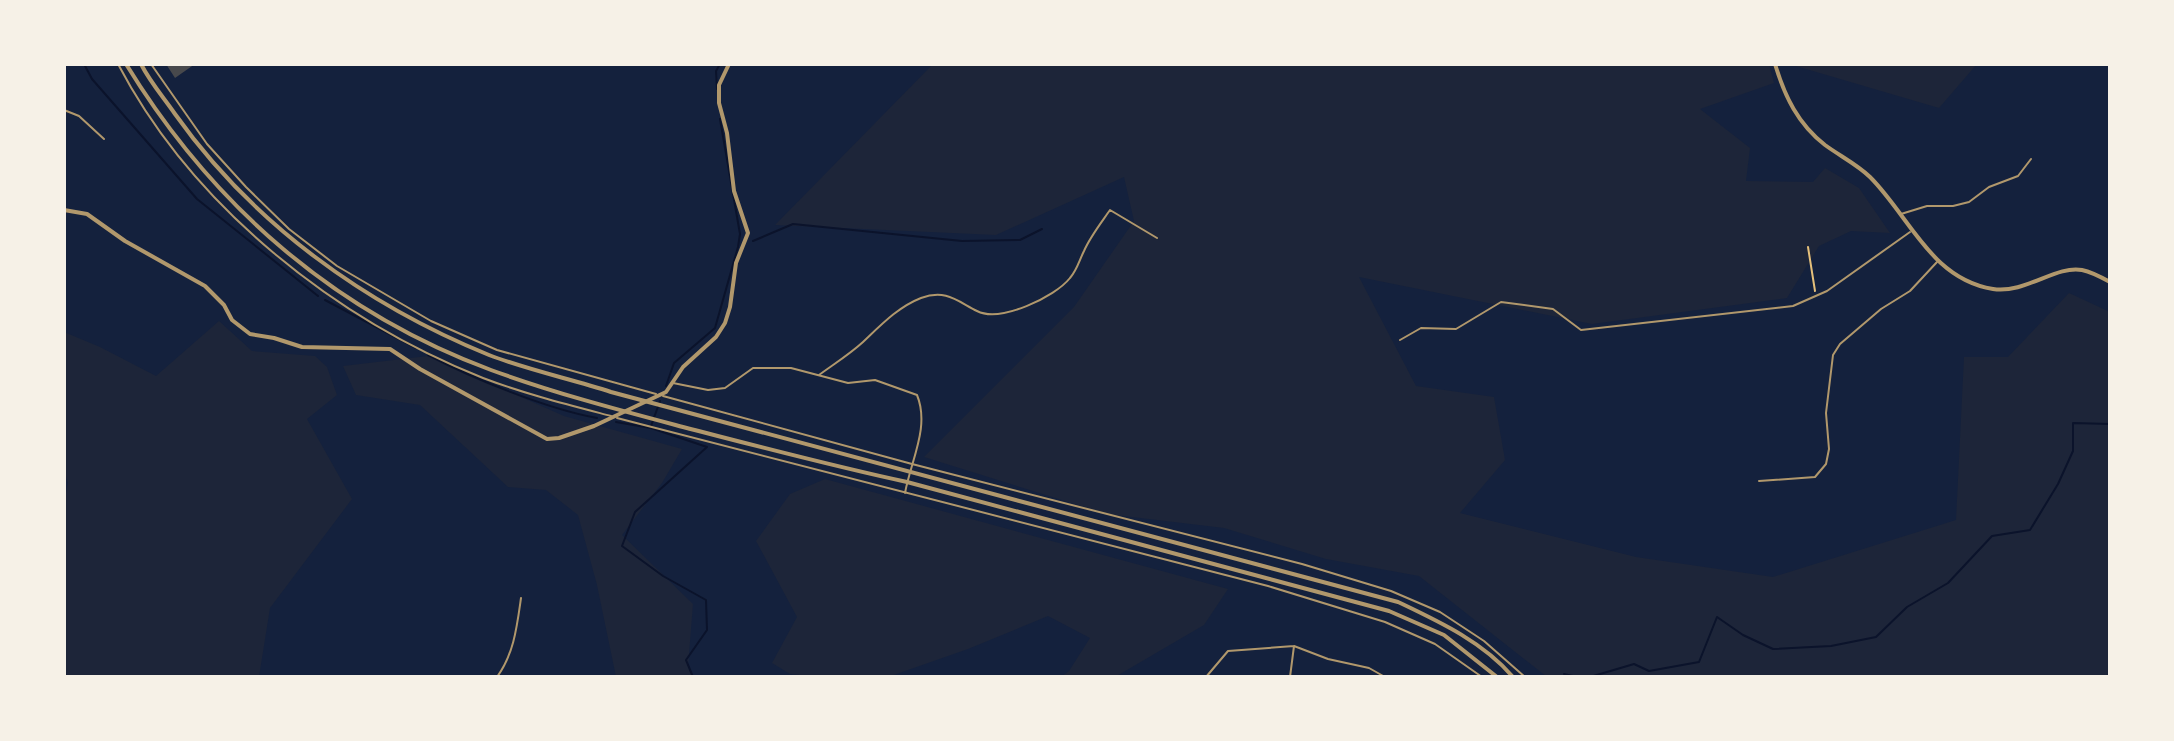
<svg xmlns="http://www.w3.org/2000/svg" width="2174" height="741" viewBox="0 0 2174 741" font-family="'Archivo Narrow',sans-serif">
  <style>
    .green { fill: #1d2539 }
    .lines { fill: none; stroke-linecap: round; stroke-linejoin: round }
    .stream { stroke: #0b132b; stroke-width: 2 }
    .building { fill: #48494c }
    .path { stroke: #e5c07b; stroke-width: 2 }
    .service { stroke: #b1986c; stroke-width: 2 }
    .minor { stroke: #b1986c; stroke-width: 4 }
    .tertiary { stroke: #b1986c; stroke-width: 4 }
  </style>
  <rect width="100%" height="100%" fill="#14213d"/>
  <path class="green" d="M933 64H1769L1774 83 1700 109 1750 148 1746 181 1813 182 1825 168 1859 188 1890 233 1851 231 1819 246 1787 298 1592 324 1359 277 1416 386 1494 397 1505 460 1460 513 1636 557 1773 577 1956 520 1964 357H2008L2069 293 2110 312V677H1547L1419 576 1326 559 1224 528 1107 514 924 457 1074 307 1134 221 1124 177 996 235 775 225Z
    M1789 64H1977L1939 108Z
    M219 321 252 351 315 356 327 367 337 395 307 419 352 499 270 608 259 677H64V503L68 483 64 470V332L100 347 156 376Z
    M428 356 564 416 682 449 662 483 622 535 693 604 688 667 692 677H616L597 585 578 515 546 490 508 487 420 405 356 395 343 366Z
    M825 479 1228 589 1204 625 1115 677H1061L1069 671 1090 638 1048 616 968 649 888 677H817L790 674 772 663 797 617 756 541 790 494Z"/>
  <g class="lines">
    <path class="stream" d="M84 64 92 79 197 199 318 296
      M717 89 716 71 720 64
      M753 241 793 224 962 241 1020 240 1042 229
      M325 300 416 348
      M428 355C474 379 547 409 597 418
      M666 386 674 363 715 328 738 247 740 234 720 119
      M616 422 651 428 707 447 635 512 622 546 663 576 706 600 707 630 686 660 693 677
      M651 426 660 401
      M1564 674 1577 677
      M1590 677 1634 664 1649 671 1699 662 1717 617 1743 635 1773 649 1831 646 1876 637 1907 607 1948 583 1992 536 2030 530 2058 484 2073 451V423L2110 424"/>
  </g>
  <path class="building" d="M166 64H195L175 78Z"/>
  <g class="lines">
    <path class="path" d="M1808 247 1815 291"/>
    <path class="service" d="M118 64C193 207 335 319 483 378 525 394 569 405 611 416
      M151 64 207 144 246 187 289 229 337 266 431 321 497 350 656 394
      M64 110 79 116 104 139
      M1901 214 1927 206H1953L1969 202 1989 187 2018 176 2031 159
      M1400 340 1421 328 1456 329 1501 302 1553 309 1581 330 1793 306 1827 291 1910 232
      M819 375C834 364 850 354 863 342 881 325 898 307 921 298 946 289 957 301 977 311 1000 323 1055 297 1070 278 1077 270 1079 261 1084 251 1090 237 1101 223 1110 210L1157 238
      M673 383 708 390 725 388 753 368H791L848 383 875 380 917 395C930 427 911 460 905 493
      M663 396 912 464 1302 564 1391 591 1440 612 1484 641 1525 677
      M617 418 1268 586 1385 622 1435 644 1482 677
      M1759 481 1815 477 1826 464 1829 449 1826 413 1833 355 1840 344 1881 309 1910 291 1937 262
      M497 677C514 654 517 626 521 598
      M1206 677 1228 651 1294 646 1328 659 1369 668 1385 677
      M1290 677 1294 646"/>
    <path class="minor" d="M1775 64C1785 97 1798 124 1825 145 1840 156 1858 165 1870 177 1910 217 1931 279 1993 289 2025 294 2056 265 2082 270 2092 272 2101 277 2110 282
      M64 210 87 214 125 241 205 286 224 305 232 320 250 334 274 338 302 347 390 349 420 369 547 439 559 438 594 426 666 392 683 367 716 337 725 323 730 307 736 263 748 233 734 191 727 133 719 103V85L729 64"/>
    <path class="tertiary" d="M126 64C213 206 335 312 491 370 554 393 619 410 683 427 757 446 832 466 907 482L1389 611 1444 635 1497 677
      M141 64C150 82 164 98 175 114 253 224 366 305 489 355 528 370 571 379 611 392L1398 602C1440 622 1483 642 1513 677"/>
  </g>
  <rect width="2174" height="741" fill="none" stroke="#f6f1e7" stroke-width="132"/>
</svg>
